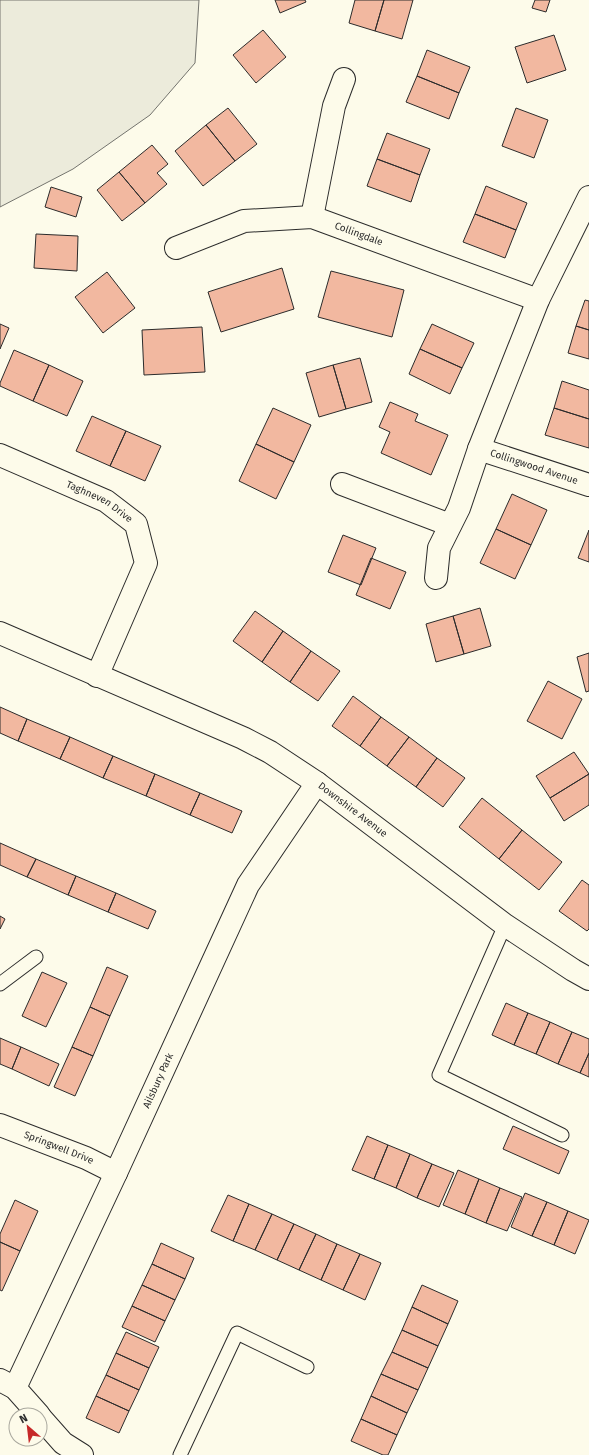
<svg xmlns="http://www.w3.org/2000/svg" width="589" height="1455" viewBox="0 0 589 1455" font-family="'Fira Sans',sans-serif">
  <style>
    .grass { fill: #ecebdb; stroke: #74746e }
    .building { fill: #f2b8a0; stroke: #2b2b2b }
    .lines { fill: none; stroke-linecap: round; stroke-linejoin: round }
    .lane-casing { stroke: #2b2b2b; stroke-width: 15 }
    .street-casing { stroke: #2b2b2b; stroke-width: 24 }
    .lane { stroke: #fdfbea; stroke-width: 13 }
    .street { stroke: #fdfbea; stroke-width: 22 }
    .labels { text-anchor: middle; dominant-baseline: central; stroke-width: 3; stroke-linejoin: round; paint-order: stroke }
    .street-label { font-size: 10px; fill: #2b2b2b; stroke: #fdfbea }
  </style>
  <rect width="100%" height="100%" fill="#fdfbea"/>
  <path class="grass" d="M0 0H199L195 63 150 115 73 169 0 207Z"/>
  <path class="building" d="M275 0H305L306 2 280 13Z
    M355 0H384L375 31 349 23Z
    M384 0H413L402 39 375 31Z
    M535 0H550L546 12 532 8Z
    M263 30 286 57 256 83 233 55Z
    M554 35 566 70 527 83 515 47Z
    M427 50 470 67 459 93 417 76Z
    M417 76 459 93 449 119 406 102Z
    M228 108 257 144 235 161 206 125Z
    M516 108 548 120 534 158 502 146Z
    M206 125 235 161 203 186 175 151Z
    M387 133 430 149 420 175 377 159Z
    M152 145 168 164 157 173 167 184 145 203 119 172Z
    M377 159 420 175 411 202 367 186Z
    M119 172 145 203 122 221 97 190Z
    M486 186 527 203 516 230 475 214Z
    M51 187 82 197 76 217 45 207Z
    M475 214 516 230 505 258 463 242Z
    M36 234 78 236 77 271 34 268Z
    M282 268 294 309 221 332 208 292Z
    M331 271 404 290 392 337 318 317Z
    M107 272 135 308 103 333 75 297Z
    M585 300 589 301V330L576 326Z
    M0 324 9 328 0 349Z
    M432 324 474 343 462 368 420 349Z
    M576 326 589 330V359L568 353Z
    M202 327 205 372 144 375 142 330Z
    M420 349 462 368 450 394 409 374Z
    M14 350 49 365 33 401 0 386V383Z
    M360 358 372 402 346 409 333 365Z
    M49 365 83 381 67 416 33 401Z
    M333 365 346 409 319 417 306 373Z
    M562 381 589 390V419L554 408Z
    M390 402 418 414 415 421 448 435 431 475 381 453 390 432 379 427Z
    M273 408 311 425 294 462 256 444Z
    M554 408 589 419V448L545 435Z
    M92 416 126 431 110 466 76 451Z
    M126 431 161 446 145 481 110 466Z
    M256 444 294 462 276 499 239 481Z
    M512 494 547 510 531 545 496 529Z
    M496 529 531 545 515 579 480 563Z
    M589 530V562L578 558Z
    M343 535 376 548 361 585 328 572Z
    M371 558 406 572 390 609 356 595Z
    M480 608 491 646 464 654 453 616Z
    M255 611 283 631 262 662 233 641Z
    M453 616 464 654 436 662 426 624Z
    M283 631 311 651 290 682 262 662Z
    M311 651 340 671 318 701 290 682Z
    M589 653V691L586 692 577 657Z
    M548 681 582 699 562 739 527 721Z
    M353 696 381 717 360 746 332 726Z
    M0 707 27 719 18 741 0 733Z
    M381 717 409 737 387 766 360 746Z
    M27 719 70 737 60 759 18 741Z
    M70 737 113 756 103 778 60 759Z
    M409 737 437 758 416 787 387 766Z
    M574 752 589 774 550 798 536 776Z
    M113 756 155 774 146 796 103 778Z
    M437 758 465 778 443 807 416 787Z
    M155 774 200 793 190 815 146 796Z
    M589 774V805L564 821 550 798Z
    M200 793 242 811 232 833 190 815Z
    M482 798 522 830 499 859 459 827Z
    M522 830 562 862 539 890 499 859Z
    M0 843 36 859 27 877 0 865Z
    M36 859 76 876 68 895 27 877Z
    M76 876 116 893 108 912 68 895Z
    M582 880 589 885V929L587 931 559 911Z
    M116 893 156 911 148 929 108 912Z
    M0 916 5 919 0 929Z
    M107 967 128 976 110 1016 90 1007Z
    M42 972 67 983 46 1027 22 1016Z
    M506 1003 528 1013 514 1045 492 1035Z
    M90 1007 110 1016 93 1056 72 1047Z
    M528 1013 550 1022 536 1054 514 1045Z
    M550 1022 572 1032 558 1064 536 1054Z
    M572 1032 589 1039V1053L580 1073 558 1064Z
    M0 1038 21 1047 12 1069 0 1064Z
    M21 1047 59 1064 49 1086 12 1069Z
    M72 1047 93 1056 75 1096 54 1087Z
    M589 1053V1077L580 1073Z
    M513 1126 569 1151 559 1174 503 1149Z
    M367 1136 388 1145 374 1179 352 1170Z
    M388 1145 410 1154 396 1188 374 1179Z
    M410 1154 432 1164 417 1198 396 1188Z
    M432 1164 454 1173 439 1207 417 1198Z
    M458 1170 479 1179 465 1214 443 1205Z
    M479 1179 500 1188 486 1223 465 1214Z
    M500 1188 522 1197 507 1231 486 1223Z
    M525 1193 547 1202 532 1236 511 1227Z
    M228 1195 249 1204 233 1241 211 1231Z
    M15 1200 38 1211 20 1251 0 1242V1234Z
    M547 1202 568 1211 554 1245 532 1236Z
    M249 1204 272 1214 255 1250 233 1241Z
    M568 1211 589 1220 575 1254 554 1245Z
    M272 1214 294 1224 277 1260 255 1250Z
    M294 1224 316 1234 299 1270 277 1260Z
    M316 1234 337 1244 321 1280 299 1270Z
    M0 1242 20 1251 2 1291 0 1290Z
    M161 1243 194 1258 185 1279 152 1264Z
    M337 1244 360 1254 343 1290 321 1280Z
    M360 1254 381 1263 365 1300 343 1290Z
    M152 1264 185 1279 175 1300 142 1285Z
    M142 1285 175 1300 165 1321 132 1306Z
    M422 1285 458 1301 448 1324 412 1307Z
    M132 1306 165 1321 155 1342 122 1327Z
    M412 1307 448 1324 438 1346 402 1330Z
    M402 1330 438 1346 428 1368 392 1352Z
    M126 1332 159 1347 149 1368 116 1353Z
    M392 1352 428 1368 418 1390 381 1374Z
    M116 1353 149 1368 139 1390 106 1375Z
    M381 1374 418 1390 407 1413 371 1396Z
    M106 1375 139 1390 129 1411 96 1396Z
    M96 1396 129 1411 119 1433 86 1418Z
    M371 1396 407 1413 397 1435 361 1419Z
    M361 1419 397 1435 388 1455H383L351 1441Z"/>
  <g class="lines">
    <defs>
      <path id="lane" d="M505 925 439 1075 562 1135
        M0 984 36 957
        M180 1455 237 1333 307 1367"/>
      <g id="street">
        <path d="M312 217 334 106 344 79"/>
        <path id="s1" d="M176 248 244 221 312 217 538 300"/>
        <path id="s2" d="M479 449 589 485"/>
        <path id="s3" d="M0 455 106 501 136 524 146 563 97 676"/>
        <path d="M342 484 450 525"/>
        <path d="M436 578 439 548 459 508 479 449 538 300 589 197"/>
        <path id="s4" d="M0 633 243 738 270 752 317 783 505 925 573 970 589 979"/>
        <path id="s5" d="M0 1125 86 1158 116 1173"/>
        <path d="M0 1380 15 1388 39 1415"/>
        <path id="s6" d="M15 1388 116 1173 248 885 317 783"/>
        <path d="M40 1417 63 1443 82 1455"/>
      </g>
    </defs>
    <use href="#lane" class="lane-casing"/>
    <use href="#street" class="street-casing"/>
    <use href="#lane" class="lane"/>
    <use href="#street" class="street"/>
  </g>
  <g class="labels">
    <g class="street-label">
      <text stroke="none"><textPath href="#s1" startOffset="191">Collingdale</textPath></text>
      <text stroke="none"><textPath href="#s2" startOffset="58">Collingwood Avenue</textPath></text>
      <text stroke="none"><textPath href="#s3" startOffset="110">Taghneven Drive</textPath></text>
      <text stroke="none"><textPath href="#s4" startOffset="396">Downshire Avenue</textPath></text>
      <text stroke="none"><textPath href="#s6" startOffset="339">Ailsbury Park</textPath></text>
      <text stroke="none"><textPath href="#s5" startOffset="63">Springwell Drive</textPath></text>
    </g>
  </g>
  <g transform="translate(28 1427) rotate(332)"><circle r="19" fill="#fdfbea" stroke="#a9a89e"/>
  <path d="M0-3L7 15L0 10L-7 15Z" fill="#c62828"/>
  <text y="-6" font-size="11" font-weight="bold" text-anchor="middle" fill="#2b2b2b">N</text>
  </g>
</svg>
